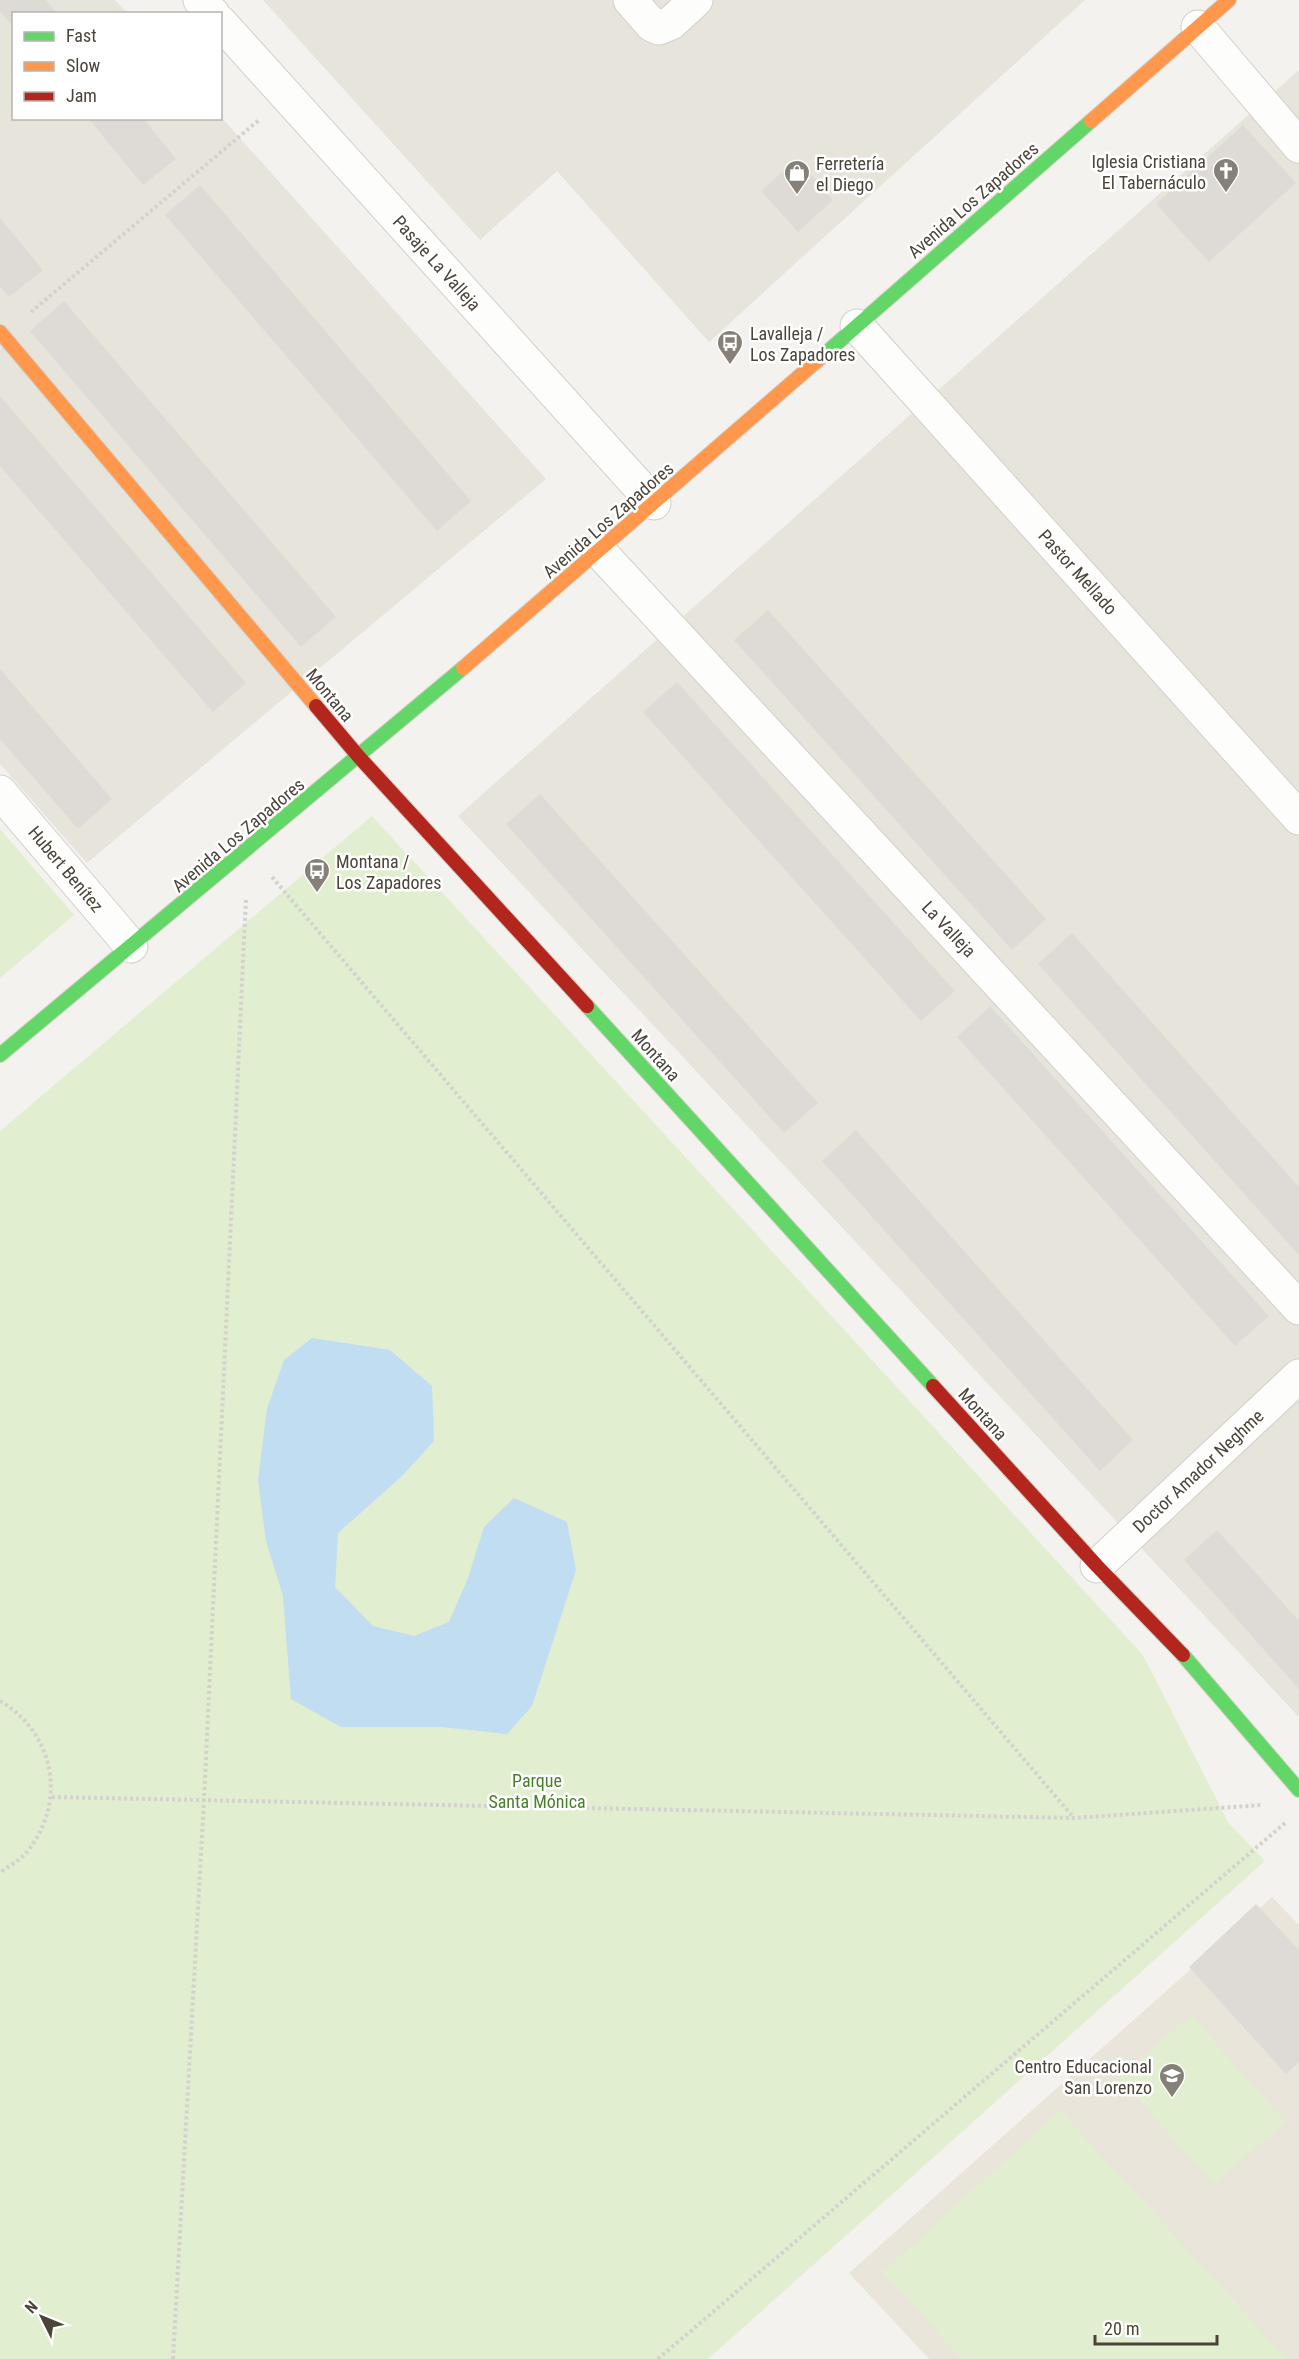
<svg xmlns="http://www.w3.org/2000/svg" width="1299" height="2359" viewBox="0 0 1299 2359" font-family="'Roboto Condensed',sans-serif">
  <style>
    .residential { fill: #e7e4dc }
    .education { fill: #eae5da }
    .green { fill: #e1eecf }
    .water { fill: #c0ddf1 }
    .building { fill: #dedbd6 }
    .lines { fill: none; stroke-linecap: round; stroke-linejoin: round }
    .street-casing { stroke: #d2d0cb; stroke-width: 35 }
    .fast-casing { stroke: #d3cfc5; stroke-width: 16 }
    .slow-casing { stroke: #d3cfc5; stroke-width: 16 }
    .jam-casing { stroke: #d3cfc5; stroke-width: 16 }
    .path { stroke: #d3d2cc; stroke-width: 4; stroke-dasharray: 3 3; stroke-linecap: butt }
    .street { stroke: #fdfdfc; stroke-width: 33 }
    .fast { stroke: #63d668; stroke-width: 14 }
    .slow { stroke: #ff974d; stroke-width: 14 }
    .jam { stroke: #b3261e; stroke-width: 14 }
    .labels { text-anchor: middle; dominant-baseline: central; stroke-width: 5; stroke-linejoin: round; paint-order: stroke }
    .poi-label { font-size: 18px; fill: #4b4439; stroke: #fff; text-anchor: start }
    .street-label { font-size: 18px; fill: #4b4439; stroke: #fff }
    .park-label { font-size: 18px; fill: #4a7f2a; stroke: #fff }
  </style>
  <rect width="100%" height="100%" fill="#f4f2ee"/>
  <path class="residential" d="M0 0H115L127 13 14 14V118L221 117 546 479 87 863 0 764Z
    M263 0H1085L709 342 557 171 480 240Z
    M1299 70V1717L458 816Z"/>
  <path class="education" d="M1272 1897 1299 1925V2359H929L849 2273Z"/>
  <path class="green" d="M372 816 1143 1655 1228 1822 1265 1861 708 2359H0V1131Z
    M0 829 74 915 0 978Z
    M1191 2015 1285 2122 1214 2185 1119 2077Z
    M1060 2110 1287 2359H961L883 2272Z"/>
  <path class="water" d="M312 1338 390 1350 432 1386 434 1441 402 1476 338 1533 335 1587 373 1626 414 1636 449 1622 468 1578 484 1527 514 1498 567 1522 576 1570 532 1706 507 1734 441 1727H341L291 1699 283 1596 266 1541 258 1480 267 1409 284 1360Z"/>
  <path class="building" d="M0 0H46L57 14H14V28L0 11Z
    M88 118H143L176 159 143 185Z
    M1243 125 1296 183 1209 262 1156 204Z
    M797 159 833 200 798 232 761 191Z
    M200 185 471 501 437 531 165 215Z
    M0 218 43 270 9 297 0 287Z
    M64 301 336 617 301 647 30 331Z
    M0 396 246 683 213 712 0 466Z
    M768 610 1046 919 1012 950 734 640Z
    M0 669 112 799 78 829 0 739Z
    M677 682 955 991 921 1021 643 712Z
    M540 794 818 1103 784 1133 506 824Z
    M1072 933 1299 1187V1255L1038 964Z
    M990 1006 1269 1316 1235 1346 957 1037Z
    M856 1130 1133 1440 1100 1471 822 1161Z
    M1217 1530 1299 1621V1689L1184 1560Z
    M1256 1904 1299 1950V2062L1286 2074 1189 1967Z"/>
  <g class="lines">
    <defs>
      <path id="street" d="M200 0 213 14
        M630 0 652 25 659 28 671 23 696 0
        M220 22 654 503
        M1198 27 1299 146
        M857 326 1299 818
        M599 551 1299 1308
        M0 792 131 946
        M1097 1566 1299 1376"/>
      <path id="fast" d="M818 360 1091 121
        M587 1006 933 1386
        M0 1055 463 668
        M1183 1655 1299 1790"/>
      <path id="slow" d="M1091 121 1229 0
        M0 332 316 706
        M463 668 818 360"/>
      <path id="jam" d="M316 706 359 757 587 1006
        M933 1386 1097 1566 1183 1655"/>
    </defs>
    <use href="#street" class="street-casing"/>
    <use href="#fast" class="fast-casing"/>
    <use href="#slow" class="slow-casing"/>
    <use href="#jam" class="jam-casing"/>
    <path class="path" d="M31 312 259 120
      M272 877 1074 1818
      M0 1701C55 1733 68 1803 26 1853 19 1861 8 1866 0 1873
      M52 1797 1074 1818 1262 1805
      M173 2359 204 1800 246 898
      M658 2359 1285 1823"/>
    <use href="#street" class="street"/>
    <use href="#fast" class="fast"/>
    <use href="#slow" class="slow"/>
    <use href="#jam" class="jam"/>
  </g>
  <defs>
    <symbol id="church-pin" viewBox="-11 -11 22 30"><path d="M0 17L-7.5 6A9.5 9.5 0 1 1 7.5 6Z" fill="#868178" stroke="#fff"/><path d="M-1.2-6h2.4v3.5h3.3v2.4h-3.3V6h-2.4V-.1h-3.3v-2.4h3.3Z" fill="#fff"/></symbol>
    <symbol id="shop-pin" viewBox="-11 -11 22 30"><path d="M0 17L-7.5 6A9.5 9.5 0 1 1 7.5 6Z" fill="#868178" stroke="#fff"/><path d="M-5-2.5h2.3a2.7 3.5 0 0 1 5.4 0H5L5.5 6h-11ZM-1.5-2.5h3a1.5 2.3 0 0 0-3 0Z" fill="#fff"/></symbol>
    <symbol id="bus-pin" viewBox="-11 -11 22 30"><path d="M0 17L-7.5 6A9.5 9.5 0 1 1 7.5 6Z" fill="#868178" stroke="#fff"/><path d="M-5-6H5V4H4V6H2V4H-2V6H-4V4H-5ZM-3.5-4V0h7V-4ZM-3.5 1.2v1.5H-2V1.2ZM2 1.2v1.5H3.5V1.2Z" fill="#fff"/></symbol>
    <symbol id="school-pin" viewBox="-11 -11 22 30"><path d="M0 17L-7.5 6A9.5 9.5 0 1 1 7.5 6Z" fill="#868178" stroke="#fff"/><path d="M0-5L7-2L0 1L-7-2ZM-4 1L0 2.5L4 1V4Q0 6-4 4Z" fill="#fff"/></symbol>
  </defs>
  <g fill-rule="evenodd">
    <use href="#church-pin" x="1211" y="156" width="30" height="40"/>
    <use href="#shop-pin" x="782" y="158" width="30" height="40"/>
    <use href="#bus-pin" x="715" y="328" width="30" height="40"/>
    <use href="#bus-pin" x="302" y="856" width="30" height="40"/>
    <use href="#school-pin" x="1157" y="2061" width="30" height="40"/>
  </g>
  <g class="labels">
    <g class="poi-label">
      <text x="1206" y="161" text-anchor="end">Iglesia Cristiana<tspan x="1206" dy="21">El Tabernáculo</tspan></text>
      <text x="816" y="163">Ferretería<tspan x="816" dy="21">el Diego</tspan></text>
      <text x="750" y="333">Lavalleja /<tspan x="750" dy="21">Los Zapadores</tspan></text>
      <text x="336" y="861">Montana /<tspan x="336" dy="21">Los Zapadores</tspan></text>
      <text x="1152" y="2066" text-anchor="end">Centro Educacional<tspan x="1152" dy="21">San Lorenzo</tspan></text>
    </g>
    <g class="street-label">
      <text transform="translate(973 200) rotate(-41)">Avenida Los Zapadores</text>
      <text transform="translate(437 263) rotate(48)">Pasaje La Valleja</text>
      <text transform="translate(608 520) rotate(-41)">Avenida Los Zapadores</text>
      <text transform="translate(1078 572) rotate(48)">Pastor Mellado</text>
      <text transform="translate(330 695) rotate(50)">Montana</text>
      <text transform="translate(238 835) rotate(-40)">Avenida Los Zapadores</text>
      <text transform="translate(66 869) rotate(50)">Hubert Benítez</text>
      <text transform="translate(949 929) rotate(47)">La Valleja</text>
      <text transform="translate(656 1055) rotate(48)">Montana</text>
      <text transform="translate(983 1414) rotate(48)">Montana</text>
      <text transform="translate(1198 1471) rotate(-43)">Doctor Amador Neghme</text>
    </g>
    <g class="park-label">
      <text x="537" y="1780">Parque<tspan x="537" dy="21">Santa Mónica</tspan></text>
    </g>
  </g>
  <rect x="12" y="12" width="210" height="108" fill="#ffffff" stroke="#b7b4b0" stroke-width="1.5"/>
  <rect x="24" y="32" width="30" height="9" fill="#63d668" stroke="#b7b4b0" stroke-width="1.5"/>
  <text x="66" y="42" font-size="18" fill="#4b4439">Fast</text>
  <rect x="24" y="62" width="30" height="9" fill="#ff974d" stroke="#b7b4b0" stroke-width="1.5"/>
  <text x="66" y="72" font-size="18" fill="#4b4439">Slow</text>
  <rect x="24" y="92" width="30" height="9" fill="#b3261e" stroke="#b7b4b0" stroke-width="1.5"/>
  <text x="66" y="102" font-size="18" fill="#4b4439">Jam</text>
  <g transform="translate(42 2317) rotate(313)" stroke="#ffffff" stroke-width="4.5" paint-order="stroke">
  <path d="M0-4.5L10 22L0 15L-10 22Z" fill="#4b4439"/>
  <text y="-9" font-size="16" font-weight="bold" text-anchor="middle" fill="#4b4439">N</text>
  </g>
  <path d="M1095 2335v9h122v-9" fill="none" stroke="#4b4439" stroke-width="3"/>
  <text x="1104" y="2335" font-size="18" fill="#4b4439" stroke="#ffffff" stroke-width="4.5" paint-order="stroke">20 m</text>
</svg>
